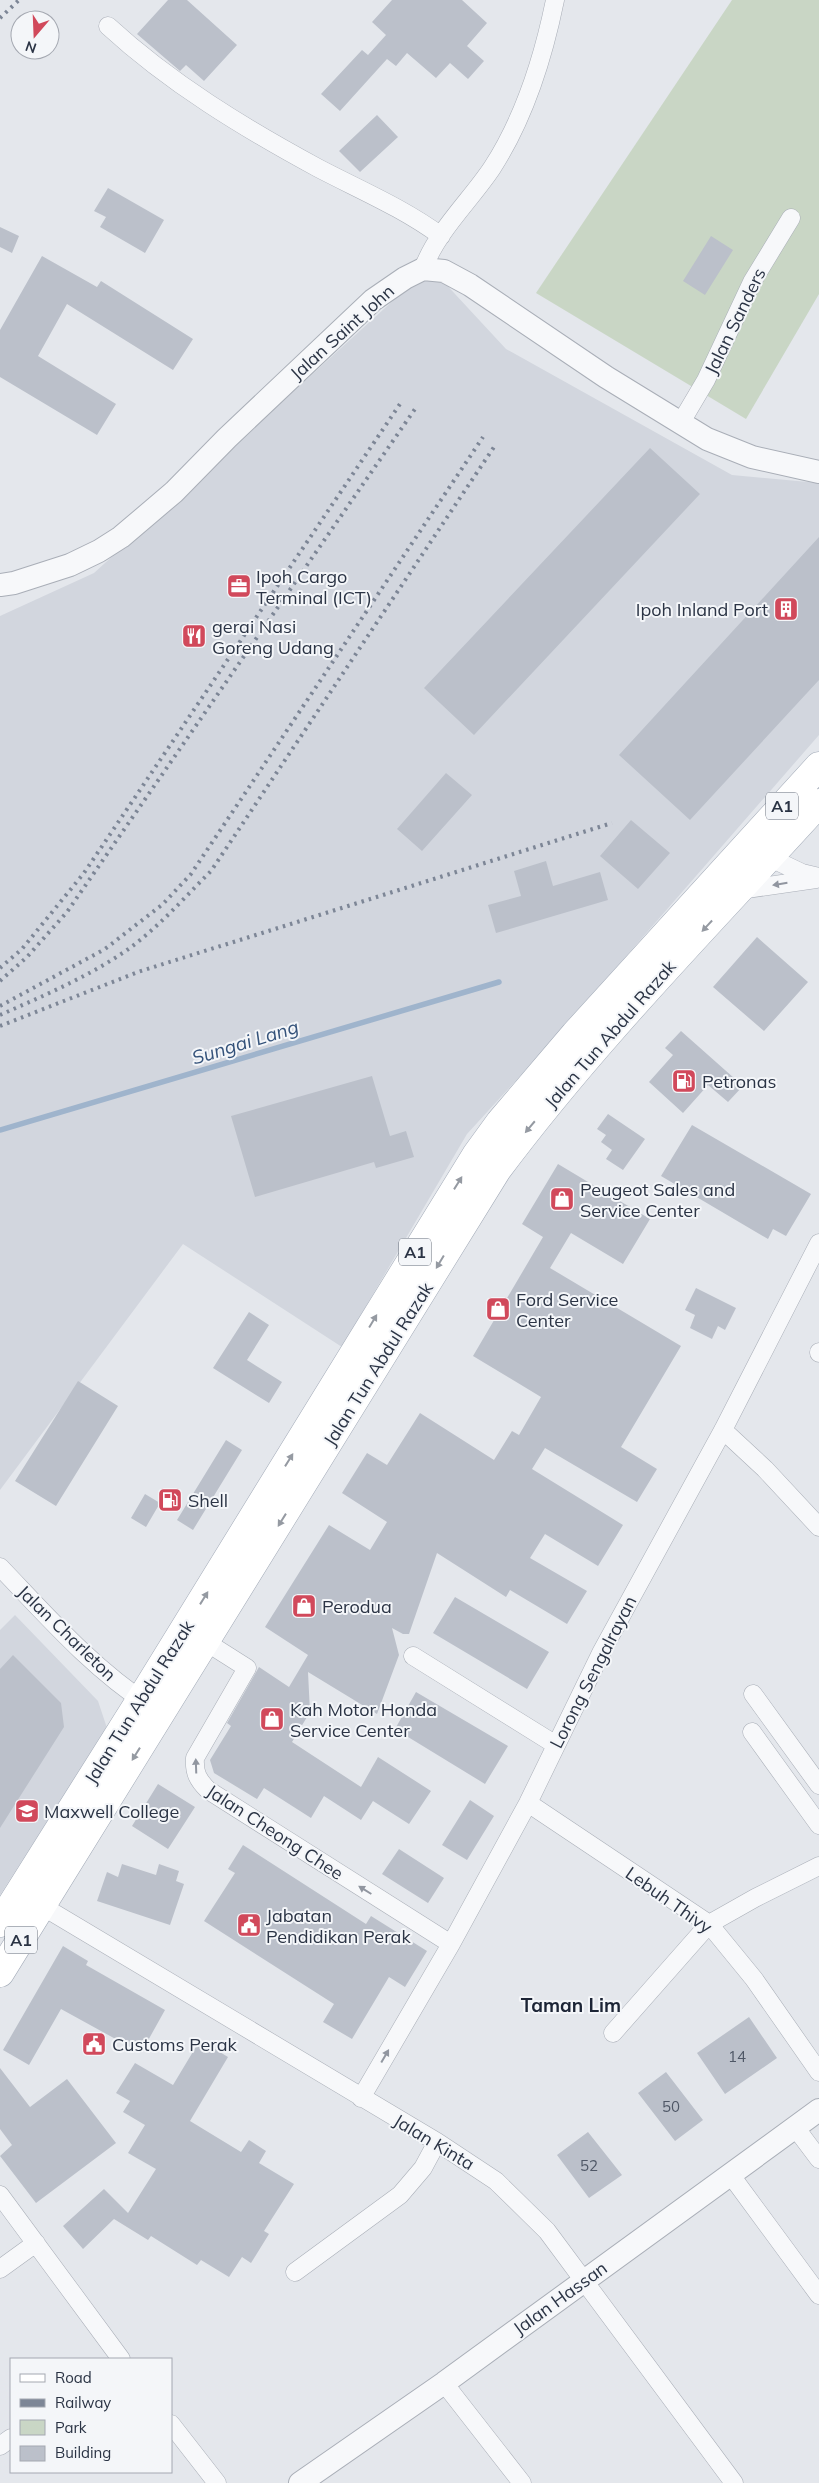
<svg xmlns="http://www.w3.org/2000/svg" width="819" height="2483" viewBox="0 0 819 2483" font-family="Mulish,sans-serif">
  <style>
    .built { fill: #d2d6de }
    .green { fill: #c9d6c5 }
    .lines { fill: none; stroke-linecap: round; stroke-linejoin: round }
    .stream { stroke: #9fb4cc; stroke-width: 5.5 }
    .building { fill: #bbc0ca }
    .minor-casing { stroke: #a9aeb7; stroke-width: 19 }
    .tertiary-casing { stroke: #a9aeb7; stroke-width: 24 }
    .primary-casing { stroke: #a3abb8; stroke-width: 29 }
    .minor { stroke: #f7f8fa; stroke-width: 18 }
    .tertiary { stroke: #f7f8fa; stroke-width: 22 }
    .primary { stroke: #fff; stroke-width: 28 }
    .rail { stroke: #7d8696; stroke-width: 4; stroke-dasharray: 2.5 5; stroke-linecap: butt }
    .oneway { fill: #9196a0 }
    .oneway2 { fill: #959aa2 }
    .labels { text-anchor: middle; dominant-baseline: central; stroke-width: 4; stroke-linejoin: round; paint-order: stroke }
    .number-label { font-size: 15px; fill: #4f5766 }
    .shield { fill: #f4f6f9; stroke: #676e7b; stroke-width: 1 }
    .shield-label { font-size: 16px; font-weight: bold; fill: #2b3445 }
    .street-label { font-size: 18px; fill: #2b3445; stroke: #f4f6f9 }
    .poi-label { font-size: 18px; fill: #2b3445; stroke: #f4f6f9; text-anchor: start }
    .water-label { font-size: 19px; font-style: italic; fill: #34527a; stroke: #f4f6f9 }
    .neighbourhood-label { font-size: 19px; font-weight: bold; fill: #1d2536; stroke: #f4f6f9 }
  </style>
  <rect width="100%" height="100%" fill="#e4e7ec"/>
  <path class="built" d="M430 267 506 349 732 475 819 483V735L554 1039 467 1134 342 1347 183 1244 0 1490V616L94 573Z
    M15 1615 98 1701 107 1728 0 1895V1630Z"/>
  <path class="green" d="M732 0H819V294L746 419 536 293Z"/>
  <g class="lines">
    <path class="stream" d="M0 1130 499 982"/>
  </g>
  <path class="building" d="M168 0H187L237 45 204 81 186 65 180 71 137 34Z
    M392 0H462L487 23 467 46 484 61 468 79 450 63 436 78 407 53 396 66 387 59 340 111 321 94 362 50 368 55 386 35 372 22Z
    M377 115 398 137 360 172 339 151Z
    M108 188 164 220 145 253 100 227 106 217 94 211Z
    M0 227 19 236 12 253 0 247Z
    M711 236 733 250 705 295 683 281Z
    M42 256 97 287 101 281 193 339 173 370 67 304 38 356 116 404 97 435 0 377V330Z
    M650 448 700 494 474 735 424 688Z
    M819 537V680L690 820 619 755Z
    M446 773 472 795 422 851 397 829Z
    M631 820 670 853 638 889 600 856Z
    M546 861 553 886 600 872 608 900 496 933 488 905 521 896 514 871Z
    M757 937 808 982 764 1031 713 987Z
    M681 1031 743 1086 728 1102 708 1085 683 1113 649 1082 673 1055 665 1048Z
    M372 1076 390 1136 406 1131 414 1157 376 1168 374 1162 255 1197 231 1116Z
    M608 1114 645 1139 623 1170 606 1159 612 1150 601 1142 606 1135 597 1129Z
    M692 1125 811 1194 786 1236 773 1229 768 1239 661 1176Z
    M558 1164 650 1219 623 1264 571 1233 550 1268 681 1346 621 1447 657 1469 637 1502 545 1448 532 1469 623 1525 598 1566 545 1534 530 1558 587 1591 567 1624 510 1590 506 1597 437 1553 409 1634H403L392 1628 399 1655 377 1714 308 1672 310 1712 292 1742 361 1787 378 1757 431 1791 409 1824 373 1801 361 1820 324 1796 311 1818 264 1788 257 1799 214 1773 210 1760 231 1726 227 1723 259 1667 289 1687 308 1655 265 1627 329 1525 370 1550 387 1522 342 1493 367 1453 387 1465 420 1413 494 1460 512 1431 519 1435 541 1397 473 1356 543 1237 522 1224Z
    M696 1288 736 1308 725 1330 718 1326 712 1339 690 1328 695 1315 685 1310Z
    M249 1312 269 1325 247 1360 282 1382 269 1403 213 1368Z
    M78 1381 118 1406 56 1506 15 1481Z
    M226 1440 242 1450 193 1530 177 1520Z
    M145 1494 160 1503 146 1527 131 1518Z
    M455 1597 549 1652 527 1689 433 1633Z
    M13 1655 61 1703 64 1727 0 1828V1669Z
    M416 1692 508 1746 485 1784 395 1729Z
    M158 1784 195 1807 168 1849 132 1826Z
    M470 1800 494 1816 467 1860 442 1845Z
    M243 1845 366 1924 371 1916 427 1951 405 1987 389 1977 352 2039 323 2022 334 2004 204 1921 235 1873 228 1869Z
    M399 1849 444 1878 428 1903 382 1874Z
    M122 1864 156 1875 159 1864 179 1871 176 1881 184 1884 170 1925 97 1901 107 1872 118 1877Z
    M63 1946 88 1961 86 1965 165 2010 141 2053 61 2009 29 2065 3 2050Z
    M749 2017 777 2058 725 2094 697 2053Z
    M200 2040 228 2057 190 2121 241 2152 249 2140 266 2151 259 2163 294 2184 264 2231 269 2234 251 2263 242 2257 229 2277 201 2260 197 2265 151 2236 148 2240 114 2219 83 2249 63 2226 104 2189 128 2213 156 2169 128 2153 145 2125 123 2112 130 2101 116 2093 135 2063 173 2085Z
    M0 2068 30 2107 67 2079 116 2143 36 2203 0 2156 12 2145 0 2129Z
    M666 2072 703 2120 675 2141 638 2093Z
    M588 2132 622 2175 589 2198 557 2155Z"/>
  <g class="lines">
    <defs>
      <path id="minor" d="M108 26C170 83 244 128 318 168 360 190 403 208 441 236
        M423 269C437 231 470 201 492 168 525 117 543 59 555 0
        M680 424 706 380 752 282 791 218
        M762 854 802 873 819 877
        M740 890 816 879
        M819 1353V1352
        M723 1430 765 1469 819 1527
        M0 1567C47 1616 92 1668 149 1705
        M206 1642 247 1668 195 1758C194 1773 198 1780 208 1790L451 1944
        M413 1656 556 1745
        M753 1694 819 1785
        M752 1732 819 1825
        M528 1803 709 1924 754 1979 819 2072
        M42 1906 437 2142 496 2181 547 2231 734 2483
        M613 2033 709 1924 755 1898 819 1866
        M361 2098 451 1944 528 1803 602 1651 723 1430 819 1243
        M795 2127 819 2159
        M730 2174 819 2295
        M0 2195 121 2359
        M0 2269 36 2243
        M295 2272 400 2195 423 2168 437 2142
        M444 2383 522 2483
        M171 2424 217 2483
        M0 2446 11 2438"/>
      <path id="tertiary" d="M0 585 14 583 70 565 99 551 121 537 174 492 227 438 373 300 405 278 423 269 444 271 470 285 606 377 707 439 752 457 819 472
        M300 2483 444 2383 819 2110"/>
      <path id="primary" d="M0 1923 141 1699 476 1155 500 1122 575 1034 819 766
        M0 1973 497 1170C594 1040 710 923 819 803"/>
    </defs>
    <use href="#minor" class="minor-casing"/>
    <use href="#tertiary" class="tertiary-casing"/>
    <use href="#primary" class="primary-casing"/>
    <use href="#minor" class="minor"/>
    <use href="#tertiary" class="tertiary"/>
    <use href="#primary" class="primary"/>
    <path class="rail" d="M0 18 19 0
      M0 968 22 949 84 873 402 401
      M0 981 27 957 67 912 415 409
      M0 1006 105 949 163 904 191 874 483 437
      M0 1015C43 996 88 977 127 950 158 928 184 898 211 871L496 444
      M0 1026 138 972 612 823"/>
  </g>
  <defs><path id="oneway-solid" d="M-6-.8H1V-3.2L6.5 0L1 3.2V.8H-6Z" transform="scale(1.25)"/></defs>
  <g class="oneway">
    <use href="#oneway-solid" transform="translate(780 884) rotate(171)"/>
    <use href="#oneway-solid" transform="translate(196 1766) rotate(-92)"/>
    <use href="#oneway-solid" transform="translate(365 1890) rotate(-148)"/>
    <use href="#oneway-solid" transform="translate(385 2056) rotate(-60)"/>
  </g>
  <g class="oneway2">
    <use href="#oneway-solid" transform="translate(707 926) rotate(133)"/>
    <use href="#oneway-solid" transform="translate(530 1127) rotate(130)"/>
    <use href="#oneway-solid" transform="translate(458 1183) rotate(-58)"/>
    <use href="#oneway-solid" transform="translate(440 1262) rotate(121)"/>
    <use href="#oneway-solid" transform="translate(373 1321) rotate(-59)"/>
    <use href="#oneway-solid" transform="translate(289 1460) rotate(-58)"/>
    <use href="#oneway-solid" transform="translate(282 1520) rotate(122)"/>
    <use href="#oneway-solid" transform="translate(204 1598) rotate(-58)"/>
    <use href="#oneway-solid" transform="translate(136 1754) rotate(122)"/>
  </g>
  <defs>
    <symbol id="office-square" viewBox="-11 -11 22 22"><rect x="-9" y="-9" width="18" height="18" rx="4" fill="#d1495b" stroke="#f4f6f9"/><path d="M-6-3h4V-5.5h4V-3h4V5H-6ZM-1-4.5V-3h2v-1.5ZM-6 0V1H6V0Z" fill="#fff"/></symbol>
    <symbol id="building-square" viewBox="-11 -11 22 22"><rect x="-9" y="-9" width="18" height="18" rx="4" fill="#d1495b" stroke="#f4f6f9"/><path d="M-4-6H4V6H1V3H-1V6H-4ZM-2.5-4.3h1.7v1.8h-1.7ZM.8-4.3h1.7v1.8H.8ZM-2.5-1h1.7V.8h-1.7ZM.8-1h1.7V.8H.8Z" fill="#fff"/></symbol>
    <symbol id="restaurant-square" viewBox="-11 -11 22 22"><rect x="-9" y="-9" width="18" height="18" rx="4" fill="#d1495b" stroke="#f4f6f9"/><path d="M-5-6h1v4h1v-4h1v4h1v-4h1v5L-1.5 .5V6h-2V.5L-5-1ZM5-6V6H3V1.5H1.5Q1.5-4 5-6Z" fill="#fff"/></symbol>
    <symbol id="fuel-square" viewBox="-11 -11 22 22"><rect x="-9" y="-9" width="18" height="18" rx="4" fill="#d1495b" stroke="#f4f6f9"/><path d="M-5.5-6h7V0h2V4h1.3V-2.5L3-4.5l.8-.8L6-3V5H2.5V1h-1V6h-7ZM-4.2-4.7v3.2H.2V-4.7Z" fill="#fff"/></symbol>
    <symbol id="shop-square" viewBox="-11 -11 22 22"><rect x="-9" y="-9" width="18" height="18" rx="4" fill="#d1495b" stroke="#f4f6f9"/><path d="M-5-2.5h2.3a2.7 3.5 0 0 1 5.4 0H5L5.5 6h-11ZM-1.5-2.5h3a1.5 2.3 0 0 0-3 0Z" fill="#fff"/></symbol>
    <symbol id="university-square" viewBox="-11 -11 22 22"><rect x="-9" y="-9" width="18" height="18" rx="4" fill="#d1495b" stroke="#f4f6f9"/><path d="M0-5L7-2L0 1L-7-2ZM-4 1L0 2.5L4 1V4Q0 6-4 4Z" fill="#fff"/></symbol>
    <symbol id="civic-square" viewBox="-11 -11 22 22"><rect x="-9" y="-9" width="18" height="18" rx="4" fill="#d1495b" stroke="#f4f6f9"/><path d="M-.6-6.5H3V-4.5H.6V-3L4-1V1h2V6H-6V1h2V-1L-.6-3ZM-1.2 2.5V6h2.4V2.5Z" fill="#fff"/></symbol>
  </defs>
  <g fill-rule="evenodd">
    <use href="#office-square" x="225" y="572" width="28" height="28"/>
    <use href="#building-square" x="772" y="595" width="28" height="28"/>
    <use href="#restaurant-square" x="180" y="622" width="28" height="28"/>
    <use href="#fuel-square" x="670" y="1067" width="28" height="28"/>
    <use href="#shop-square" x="548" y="1185" width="28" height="28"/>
    <use href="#shop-square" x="484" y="1295" width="28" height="28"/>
    <use href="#fuel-square" x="156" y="1486" width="28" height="28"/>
    <use href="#shop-square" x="290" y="1592" width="28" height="28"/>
    <use href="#shop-square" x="258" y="1705" width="28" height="28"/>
    <use href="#university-square" x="13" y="1797" width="28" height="28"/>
    <use href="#civic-square" x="235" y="1911" width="28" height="28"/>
    <use href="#civic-square" x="80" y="2030" width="28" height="28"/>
  </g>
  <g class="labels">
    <g class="number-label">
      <text x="737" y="2056">14</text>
      <text x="671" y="2106">50</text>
      <text x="589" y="2165">52</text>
    </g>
    <g class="shield">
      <rect x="766" y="792.5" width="32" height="27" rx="4"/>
      <rect x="399" y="1238.5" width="32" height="27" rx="4"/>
      <rect x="5" y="1926.5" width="32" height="27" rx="4"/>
    </g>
    <g class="shield-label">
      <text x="782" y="806">A1</text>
      <text x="415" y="1252">A1</text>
      <text x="21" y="1940">A1</text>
    </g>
    <g class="street-label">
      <text transform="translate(735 321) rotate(-64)">Jalan Sanders</text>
      <text transform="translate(342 332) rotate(-42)">Jalan Saint John</text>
      <text transform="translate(610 1034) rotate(-49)">Jalan Tun Abdul Razak</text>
      <text transform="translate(378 1364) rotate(-58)">Jalan Tun Abdul Razak</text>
      <text transform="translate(67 1633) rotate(44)">Jalan Charleton</text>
      <text transform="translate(593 1672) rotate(-63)">Lorong Sengalrayan</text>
      <text transform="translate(139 1702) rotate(-58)">Jalan Tun Abdul Razak</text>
      <text transform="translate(275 1832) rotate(33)">Jalan Cheong Chee</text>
      <text transform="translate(669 1900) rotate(35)">Lebuh Thivy</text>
      <text transform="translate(434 2142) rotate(31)">Jalan Kinta</text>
      <text transform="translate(560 2298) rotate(-36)">Jalan Hassan</text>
    </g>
    <g class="poi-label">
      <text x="256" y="576">Ipoh Cargo<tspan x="256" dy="21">Terminal (ICT)</tspan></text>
      <text x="768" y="609" text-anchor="end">Ipoh Inland Port</text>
      <text x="212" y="626">gerai Nasi<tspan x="212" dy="21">Goreng Udang</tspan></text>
      <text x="702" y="1081">Petronas</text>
      <text x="580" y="1189">Peugeot Sales and<tspan x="580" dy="21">Service Center</tspan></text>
      <text x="516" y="1299">Ford Service<tspan x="516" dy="21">Center</tspan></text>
      <text x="188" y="1500">Shell</text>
      <text x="322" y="1606">Perodua</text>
      <text x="290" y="1709">Kah Motor Honda<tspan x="290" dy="21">Service Center</tspan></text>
      <text x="44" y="1811">Maxwell College</text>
      <text x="266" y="1915">Jabatan<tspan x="266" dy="21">Pendidikan Perak</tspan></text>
      <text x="112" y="2044">Customs Perak</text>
    </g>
    <g class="water-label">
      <text transform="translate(245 1042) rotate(-17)">Sungai Lang</text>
    </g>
    <g class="neighbourhood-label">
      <text x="571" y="2005">Taman Lim</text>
    </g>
  </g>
  <rect x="10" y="2358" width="162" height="115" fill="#f4f6f9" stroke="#a4a8b1"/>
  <rect x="20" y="2374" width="25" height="8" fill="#ffffff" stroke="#a4a8b1"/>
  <text x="55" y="2383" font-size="15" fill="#2b3445">Road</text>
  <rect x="20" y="2399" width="25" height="8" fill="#7d8696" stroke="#a4a8b1"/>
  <text x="55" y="2408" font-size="15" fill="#2b3445">Railway</text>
  <rect x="20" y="2420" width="25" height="15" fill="#c9d6c5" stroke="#a4a8b1"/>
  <text x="55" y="2433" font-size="15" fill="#2b3445">Park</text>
  <rect x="20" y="2446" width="25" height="15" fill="#bbc0ca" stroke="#a4a8b1"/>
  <text x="55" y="2458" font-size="15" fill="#2b3445">Building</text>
  <g transform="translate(35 35) rotate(199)"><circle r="24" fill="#f4f6f9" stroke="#a4a8b1"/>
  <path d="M0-4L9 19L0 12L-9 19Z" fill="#d1495b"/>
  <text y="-8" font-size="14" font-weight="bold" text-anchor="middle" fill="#2b3445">N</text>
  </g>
</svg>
